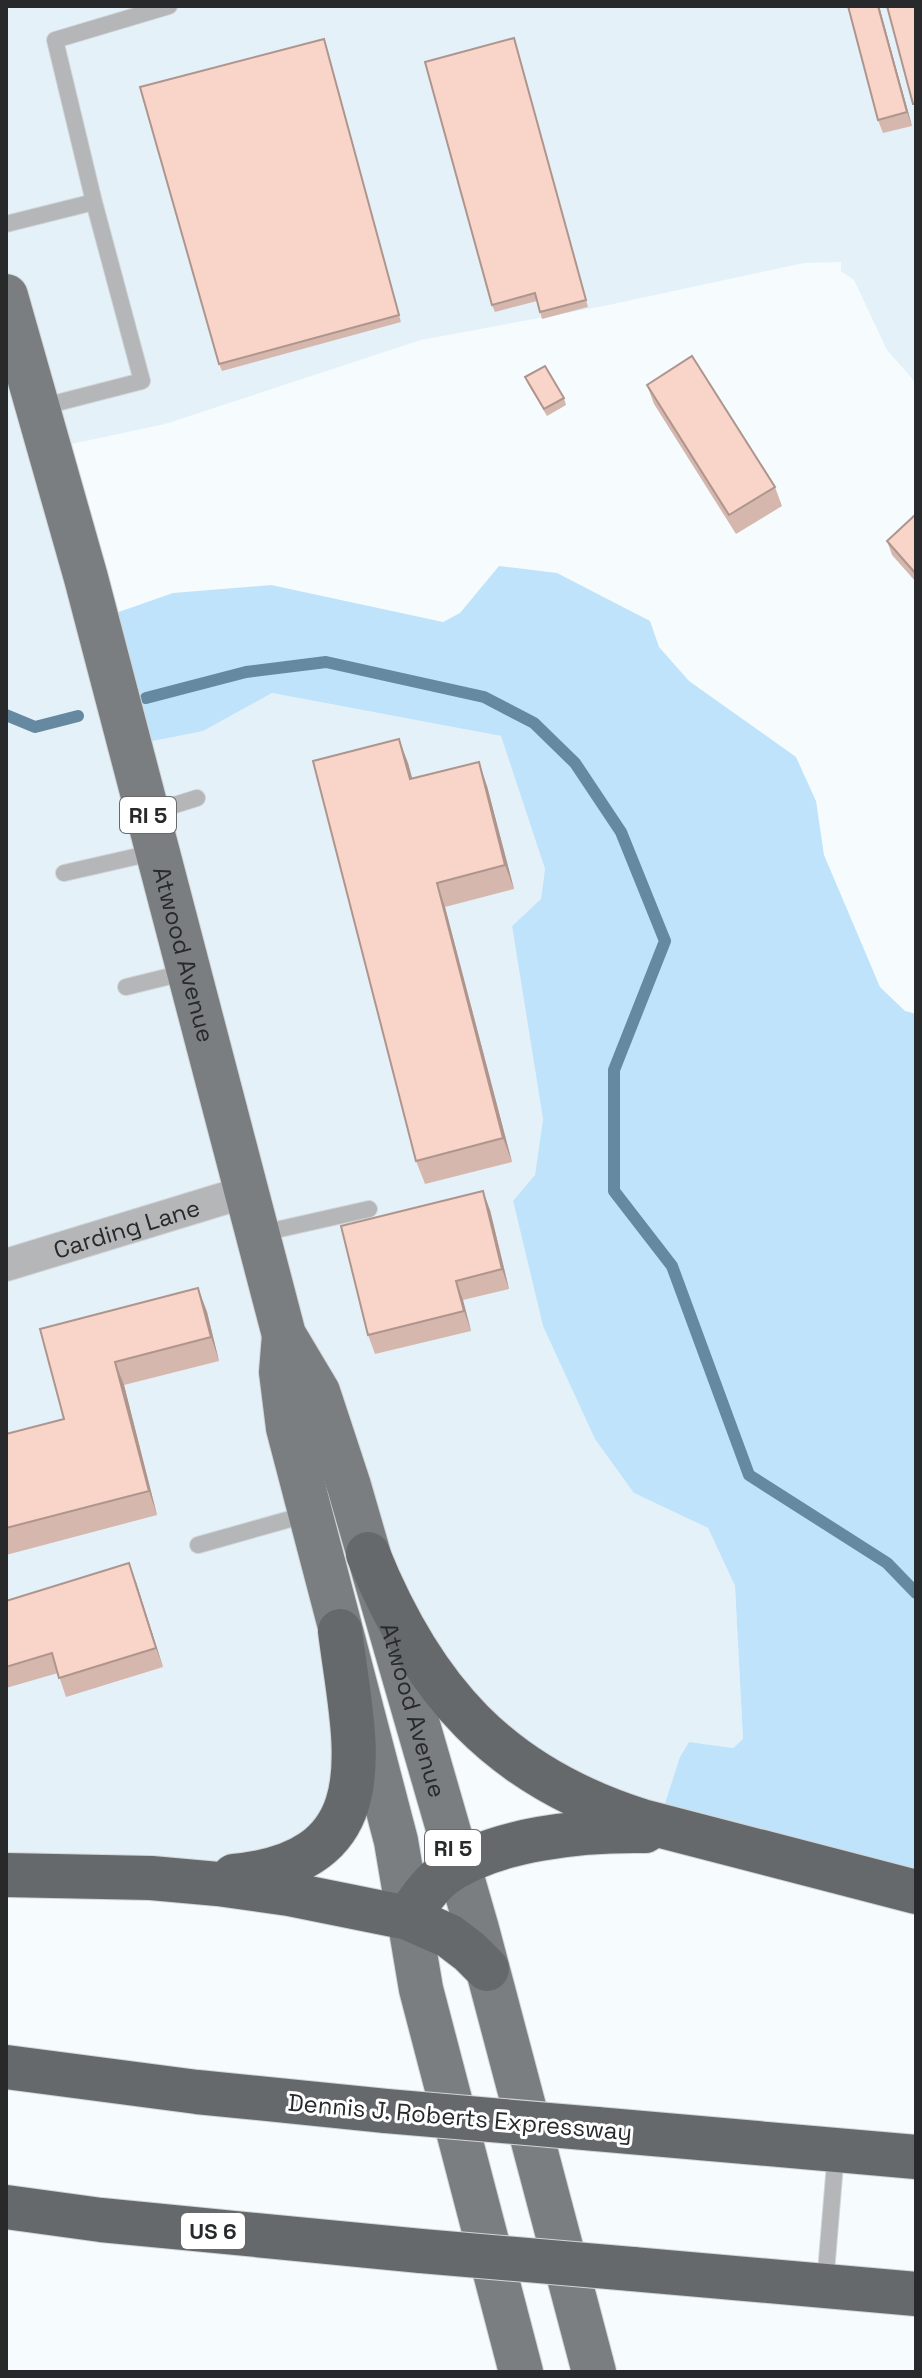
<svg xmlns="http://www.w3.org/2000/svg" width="922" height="2378" viewBox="0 0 922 2378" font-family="'Space Grotesk',sans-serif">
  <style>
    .built { fill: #e4f1f9 }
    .green { fill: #bfe3fa }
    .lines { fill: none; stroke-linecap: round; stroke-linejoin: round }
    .stream { stroke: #6589a0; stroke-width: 12 }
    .lane-casing { stroke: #d1d5d8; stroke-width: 18 }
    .street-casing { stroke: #d1d5d8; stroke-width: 34 }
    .primary-casing { stroke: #d1d5d8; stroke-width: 46 }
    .highway-casing { stroke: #d1d5d8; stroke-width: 46 }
    .lane { stroke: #b4b6b8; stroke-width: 16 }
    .street { stroke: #b4b6b8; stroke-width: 32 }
    .primary { stroke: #7a7e80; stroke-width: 44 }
    .highway { stroke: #65696c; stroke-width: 44 }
    .highway-bridge-casing { stroke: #d1d5d8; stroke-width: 46; stroke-linecap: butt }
    .highway-bridge { stroke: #65696c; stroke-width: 44 }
    .wall { fill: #d6b7ad }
    .shaded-wall { fill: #ae958d }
    .building { fill: #f9d5c9; stroke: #ae958d; stroke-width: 2 }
    .labels { text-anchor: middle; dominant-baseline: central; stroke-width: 6; stroke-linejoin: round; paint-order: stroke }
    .shield { fill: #fff; stroke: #68696a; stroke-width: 2 }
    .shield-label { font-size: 22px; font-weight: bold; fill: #27292a }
    .street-label { font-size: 24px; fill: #27292a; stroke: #fff }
  </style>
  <rect width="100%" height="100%" fill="#f6fbfe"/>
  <path class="built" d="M6 6H916V383L887 350 854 280 841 271V262L804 263 604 306 421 340 165 424 48 449 123 736 203 730 272 693 501 736 545 869 541 899 512 926 543 1119 535 1175 513 1202 543 1326 634 1493 708 1528 735 1586 743 1739 733 1748 689 1742 680 1758 655 1830 472 1726 321 1451 355 1718 305 1863 6 1882Z"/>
  <path class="green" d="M499 566 557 573 650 621 659 647 689 681 796 757 816 801 824 855 880 987 905 1011 916 1014V1887L658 1824 680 1757 689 1742 733 1748 743 1739 735 1586 708 1528 634 1493 595 1439 543 1326 513 1201 535 1175 543 1119 512 926 541 899 545 869 501 736 272 693 203 731 132 745 93 621 173 593 271 585 443 622 460 613Z"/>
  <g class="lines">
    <path class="stream" d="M146 698 246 672 326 662 484 697 534 723 575 763 621 832 665 941 614 1070V1191L672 1266 749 1475 887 1563 916 1593
      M6 715 35 727 78 716"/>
    <defs>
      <path id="lane" d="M6 224 94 202 55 40 169 6
        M41 407 142 381 94 202
        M149 813 197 798
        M64 873 156 852
        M126 987 187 972
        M258 1234 369 1209
        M198 1545 308 1514
        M825 2284 836 2152"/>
      <g id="street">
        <path id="s1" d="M6 1265 245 1192"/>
      </g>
      <g id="primary">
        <path id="s2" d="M6 296 86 578 284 1335 318 1392 349 1486 477 1929 594 2372"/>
        <path d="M284 1335 281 1372 288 1428 396 1841 421 1989 521 2372"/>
      </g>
      <path id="highway" d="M368 1554C423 1690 499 1776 642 1821L916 1892
        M6 1875 151 1878 218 1884 289 1894 408 1918 449 1936 470 1952 487 1969
        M234 1876C390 1861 354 1743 340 1631
        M408 1918C418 1902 428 1887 443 1875 494 1838 584 1830 645 1831
        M6 2067 197 2092 386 2111
        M596 2129 916 2157
        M6 2207 101 2220 421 2251
        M632 2269 916 2294"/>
    </defs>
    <use href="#lane" class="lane-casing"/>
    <use href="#street" class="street-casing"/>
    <use href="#primary" class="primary-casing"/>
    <use href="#highway" class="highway-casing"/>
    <use href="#lane" class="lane"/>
    <use href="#street" class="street"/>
    <use href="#primary" class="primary"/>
    <use href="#highway" class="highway"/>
    <defs>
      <path id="highway-bridge" d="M386 2111 596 2129
        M421 2251 632 2269"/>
    </defs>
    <use href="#highway-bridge" class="highway-bridge-casing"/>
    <use href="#highway-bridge" class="highway-bridge"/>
  </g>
  <path class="wall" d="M879 6 912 126 883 133 878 120Z
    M324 39 401 322 222 371 219 364Z
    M516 45 588 307 542 319 537 301 495 312 492 305Z
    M525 377 564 398 566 405 547 416 528 384Z
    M647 385 775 487 782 506 736 534 654 404Z
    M916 518V582L892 555 887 541Z
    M408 763 412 779 487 786 514 889 445 907 512 1162 425 1184 416 1161Z
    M490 1210 509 1289 463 1300 471 1331 375 1354 368 1335Z
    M198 1288 207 1312 219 1361 124 1385 157 1515 6 1555V1434L64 1419 40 1329Z
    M136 1582 163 1667 66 1697 58 1673 6 1688V1601Z"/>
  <path class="shaded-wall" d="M878 6H879L912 126 907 112Z
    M399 739 408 763 419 803 410 779Z
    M479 762 487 786 514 889 505 865Z
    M437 883 445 907 512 1162 503 1138Z
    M483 1191 490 1210 509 1289 502 1269Z
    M456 1281 463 1300 471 1331 464 1311Z
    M198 1288 207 1312 219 1361 211 1337Z
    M115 1362 124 1385 157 1515 149 1491Z
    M129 1563 136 1582 163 1667 156 1648Z"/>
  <path class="building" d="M848 6H878L907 112 878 120Z
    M887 6H916V104H913Z
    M514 38 586 300 540 312 535 293 492 305 425 62Z
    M324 39 399 315 219 364 140 87Z
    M692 356 775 487 729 515 647 385Z
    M545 366 564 398 544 409 525 377Z
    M914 516 916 518V574L887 541Z
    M399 739 410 779 479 762 505 865 437 883 503 1138 416 1161 313 761Z
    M483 1191 502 1269 456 1281 464 1311 368 1335 341 1226Z
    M198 1288 211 1337 115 1362 149 1491 6 1528V1434L64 1419 40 1329Z
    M129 1563 156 1648 59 1678 52 1653 6 1667V1601Z"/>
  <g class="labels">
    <g class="shield">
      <rect x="120" y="797" width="56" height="36" rx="6"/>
      <rect x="425" y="1830" width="56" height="36" rx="6"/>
      <rect x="181" y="2213" width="64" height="36" rx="6"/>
    </g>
    <g class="shield-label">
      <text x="148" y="815">RI 5</text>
      <text x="453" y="1848">RI 5</text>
      <text x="213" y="2231">US 6</text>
    </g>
    <g class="street-label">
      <text stroke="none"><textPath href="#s2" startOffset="682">Atwood Avenue</textPath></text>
      <text stroke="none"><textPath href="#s1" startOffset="126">Carding Lane</textPath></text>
      <text stroke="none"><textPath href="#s2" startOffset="1474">Atwood Avenue</textPath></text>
      <text transform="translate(460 2117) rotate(5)">Dennis J. Roberts Expressway</text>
    </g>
  </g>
  <rect width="922" height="2378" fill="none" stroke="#27292a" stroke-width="16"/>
</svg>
